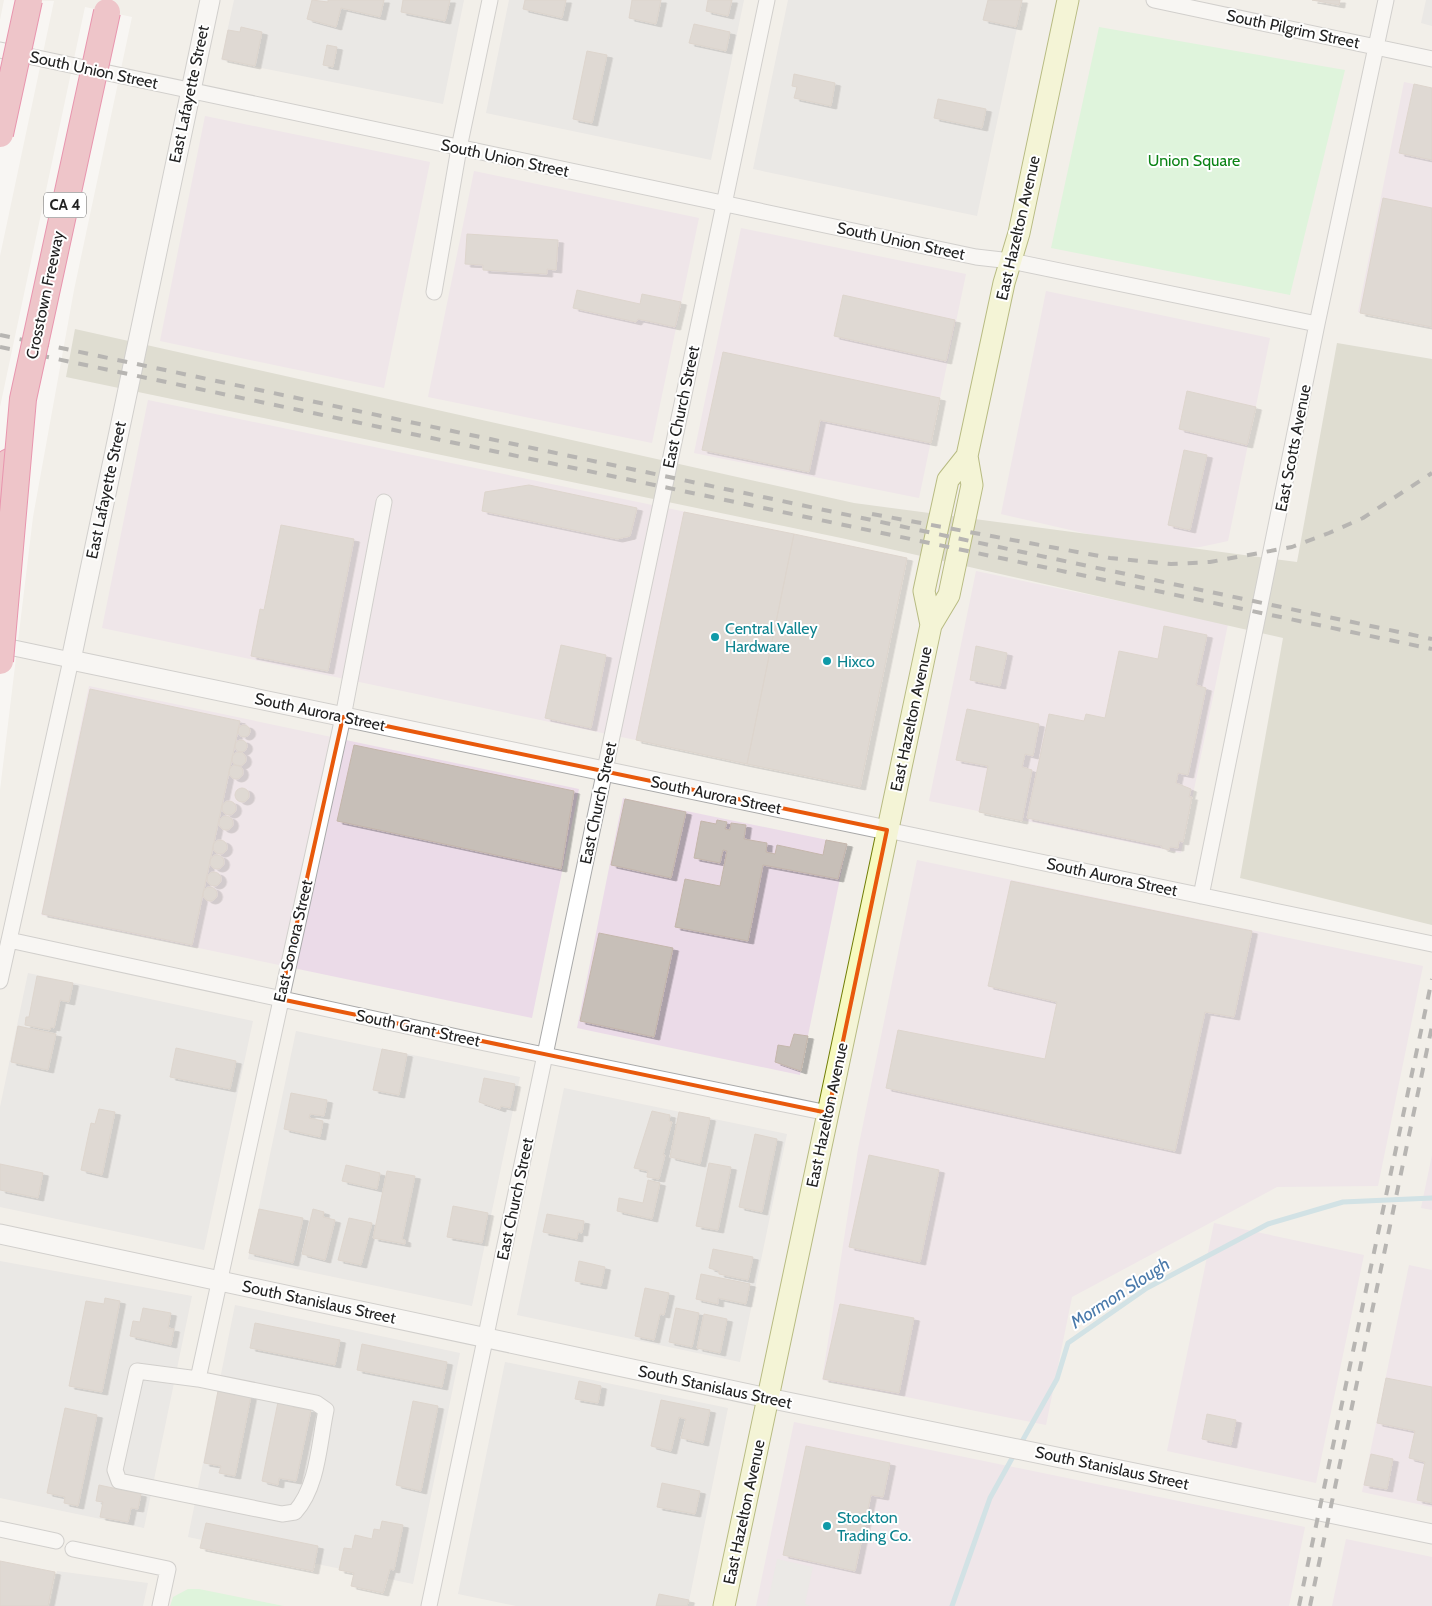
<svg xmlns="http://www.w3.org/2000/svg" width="1432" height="1606" viewBox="0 0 1432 1606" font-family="Cabin,sans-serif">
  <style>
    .residential { fill: #e0dfdf }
    .industrial { fill: #ebdbe8 }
    .construction { fill: #c7c7b4 }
    .park { fill: #c8facc }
    .parking { fill: #e2e2e2 }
    .pier { fill: #fff }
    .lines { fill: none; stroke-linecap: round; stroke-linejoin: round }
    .stream { stroke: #aad3df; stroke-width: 5 }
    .building { fill: #c7bfb8; stroke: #c4b6ab; filter: url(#shadow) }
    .minor-casing { stroke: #a9a9a9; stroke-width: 17 }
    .tertiary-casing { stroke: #a9a9a9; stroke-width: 21 }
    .secondary-casing { stroke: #707d05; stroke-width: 23 }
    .motorway-casing { stroke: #dc2a67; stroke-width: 28 }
    .minor { stroke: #fff; stroke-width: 15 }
    .tertiary { stroke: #fff; stroke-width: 19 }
    .secondary { stroke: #f7fabf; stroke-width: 21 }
    .motorway { stroke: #e892a2; stroke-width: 26 }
    .rail { stroke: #707070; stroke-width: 4; stroke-dasharray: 10 10; stroke-linecap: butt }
    .motorway-bridge-casing { stroke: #dc2a67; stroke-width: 28; stroke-linecap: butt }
    .motorway-bridge { stroke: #e892a2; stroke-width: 26 }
    .marked { fill: none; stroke: #e8590c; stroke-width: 4; stroke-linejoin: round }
    .culture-dot { fill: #0f9aa8; stroke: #fff; stroke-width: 2 }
    .labels { text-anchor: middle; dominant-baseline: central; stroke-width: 4; stroke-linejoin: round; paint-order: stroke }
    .shield { fill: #fff; stroke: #646464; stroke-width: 1 }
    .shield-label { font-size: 15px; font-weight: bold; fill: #222 }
    .street-label { font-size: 16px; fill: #222; stroke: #fff }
    .park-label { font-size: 16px; fill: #0c8416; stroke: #fff }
    .culture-label { font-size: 16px; fill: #0d838f; stroke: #fff; text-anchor: start }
    .water-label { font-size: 18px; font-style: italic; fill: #4a7aab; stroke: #fff }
  </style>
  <defs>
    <filter id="shadow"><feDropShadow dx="5.5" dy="3" stdDeviation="0" flood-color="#0004"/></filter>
  </defs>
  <rect width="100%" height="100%" fill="#f2efe9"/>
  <path class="residential" d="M234 0H464L443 104 221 60Z
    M509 0H744L711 160 486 113Z
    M788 0H1023L977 216 753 169Z
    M1426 0H1432V26L1421 23Z
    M28 973 253 1021 204 1250 0 1207V1107Z
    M296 1031 520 1077 472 1306 248 1259Z
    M564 1088 787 1134 740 1362 517 1315Z
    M0 1261 192 1296 144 1528 0 1498Z
    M235 1305 460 1353 413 1584 188 1537Z
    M505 1362 728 1408 688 1606H516L458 1594Z
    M57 1571 148 1583 143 1606H50Z"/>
  <path class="industrial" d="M1404 82 1432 88V328L1358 312Z
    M205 116 430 162 384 388 160 341Z
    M474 171 699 218 652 443 428 397Z
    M741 228 966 274 919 498 694 453Z
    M1046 291 1270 338 1228 541 1200 547 1167 549 1140 546 1001 514Z
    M148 400 907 558 860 787 102 628Z
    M976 571 1228 624 1181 853 929 801Z
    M89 686 579 789 532 1018 41 915Z
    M623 798 847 844 800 1075 577 1028Z
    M917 860 1423 966 1378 1186 1277 1187 1072 1297 1046 1425 822 1380 858 1149Z
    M1432 1155V1210L1421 1208Z
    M1214 1223 1364 1255 1316 1483 1167 1451Z
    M1409 1265 1432 1270V1507L1362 1492Z
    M794 1422 1305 1527 1289 1606H756Z
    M1346 1539 1432 1557V1606H1332Z"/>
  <path class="construction" d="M75 329 854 503 1297 562 1337 343 1432 359V925L1240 878 1283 638 846 539 66 377Z"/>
  <path class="park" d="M1099 27 1345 70 1290 295 1051 248Z
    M188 1589H199L284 1606H170L173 1597Z"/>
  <path class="parking" d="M777 1559 813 1567 805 1604 811 1606H767Z"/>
  <path class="pier" d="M4 0 54 1 0 256V20Z
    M85 7 132 17 74 290 33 517 0 790V407Z"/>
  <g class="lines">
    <path class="stream" d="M1020 1445 1057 1379 1068 1343 1147 1288 1268 1224 1343 1202 1432 1198
      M952 1606 990 1498 1015 1453"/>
  </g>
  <path class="building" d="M312 0 328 2V0H384L380 17 341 8 336 27 307 19Z
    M403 0H450L445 21 401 12Z
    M525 0H566L562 18 523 9Z
    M632 0H661L656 24 629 18Z
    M708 0H732L728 16 706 11Z
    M988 0H1022L1016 27 983 20Z
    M1312 0H1340L1339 5Z
    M694 24 730 32 726 51 689 43Z
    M241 27 262 32 255 66 222 59 228 30 240 32Z
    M327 45 337 47 333 67 323 65Z
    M587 51 607 55 592 123 573 119Z
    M794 74 835 83 831 106 794 98 797 87 792 86Z
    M1414 84 1432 88V160L1399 153Z
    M938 99 986 109 982 128 934 118Z
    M1383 198 1432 208V327L1360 313Z
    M467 234 558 240 556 270 547 269V274L483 270V265L465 264Z
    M577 290 640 304 642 294 681 302 675 327 638 319 636 322 573 308Z
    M843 295 955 320 946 361 834 336Z
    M723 352 940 398 931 443 820 420 809 472 702 450Z
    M1187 391 1256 407 1247 445 1179 429Z
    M1184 450 1207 455 1190 530 1168 525Z
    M529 485 637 508 630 536 617 539 482 511 485 492Z
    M684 512 794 534 747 764 636 740Z
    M281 525 354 539 328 671 251 656 260 609 264 610Z
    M794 534 907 558 860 787 747 764Z
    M1164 626 1207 635 1196 685 1206 688 1188 775 1178 773 1176 783 1191 789 1189 797H1192L1183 842 1179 841 1178 848 1170 847 1169 850 1162 848V846L1027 818 1049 714 1084 721 1086 714 1105 718 1119 651 1158 659Z
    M561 645 606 655 591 728 545 718Z
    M976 646 1007 653 1000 686 970 680Z
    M90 689 240 721 192 945 42 914Z
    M967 709 1039 724 1033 756 1025 754 1022 767 1032 770 1022 821 979 812 988 766 956 760Z
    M238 731a6 6 0 1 1 12 0a6 6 0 1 1-12 0Z
    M235 746a6 6 0 1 1 12 0a6 6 0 1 1-12 0Z
    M354 745 574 791 561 869 337 821Z
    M232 759a7 7 0 1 1 14 0a7 7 0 1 1-14 0Z
    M229 772a7 7 0 1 1 14 0a7 7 0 1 1-14 0Z
    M235 795a7 7 0 1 1 14 0a7 7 0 1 1-14 0Z
    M625 799 686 812 671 878 611 865Z
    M222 808a7 7 0 1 1 14 0a7 7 0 1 1-14 0Z
    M219 823a7 7 0 1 1 14 0a7 7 0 1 1-14 0Z
    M717 820 727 822 725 829 730 830 731 823 746 825 744 839 767 843 766 852 775 854 777 845 823 855 826 840 847 844 838 879 763 865 748 941 675 927 685 879 720 886 727 851 723 850 720 863 694 858 701 821 716 824Z
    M213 847a7 7 0 1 1 14 0a7 7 0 1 1-14 0Z
    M210 862a7 7 0 1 1 14 0a7 7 0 1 1-14 0Z
    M207 879a7 7 0 1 1 14 0a7 7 0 1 1-14 0Z
    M1011 881 1252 931 1234 1017 1205 1012 1175 1151 886 1088 898 1030 1045 1059 1057 1002 988 986Z
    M203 894a7 7 0 1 1 14 0a7 7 0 1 1-14 0Z
    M599 933 673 948 654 1037 580 1021Z
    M37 976 73 983 69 1002 60 1000 54 1028 51 1027 50 1030 25 1025 26 1017H29Z
    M18 1026 56 1034 48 1070 11 1062Z
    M794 1034 808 1036 801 1071 775 1062 778 1045 790 1047Z
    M176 1048 236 1061 230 1089 170 1077Z
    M382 1049 407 1054 399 1095 373 1090Z
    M484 1078 515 1084 510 1108 501 1106 500 1109 479 1102Z
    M291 1093 327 1100 324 1116 310 1114 309 1118 323 1121 320 1137 284 1129Z
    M99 1109 115 1112 102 1175 81 1170 91 1123 95 1124Z
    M652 1111 670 1115 669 1121 672 1122 663 1155H665L659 1179 647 1177 648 1171 634 1168Z
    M679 1112 710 1118 700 1164 670 1157Z
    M755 1134 777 1139 762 1212 739 1207Z
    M869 1155 939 1170 920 1262 849 1247Z
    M709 1163 731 1167 718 1230 696 1226Z
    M0 1164 43 1173 38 1198 0 1190Z
    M346 1165 380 1173 377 1189 342 1181Z
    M387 1171 415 1176 402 1239 405 1240V1244L373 1238Z
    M648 1180 660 1183 652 1219 617 1211 619 1198 643 1203Z
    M453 1206 488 1213 482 1243 447 1237Z
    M259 1209 303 1218 293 1263 249 1253Z
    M313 1209 324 1212 323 1217 335 1220 325 1260 302 1254Z
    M547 1214 584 1221 582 1233 578 1232 577 1239 543 1232Z
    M349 1218 372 1223 361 1265 338 1260Z
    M713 1249 753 1257 748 1280 719 1274V1271L709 1268Z
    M579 1261 605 1267 601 1286 575 1281Z
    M701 1274 750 1284 746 1304 718 1298V1304L696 1299Z
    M645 1288 669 1293 664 1315 660 1314 654 1340 635 1336Z
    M105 1298 120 1301 102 1392 69 1386 86 1301 104 1304Z
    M840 1304 914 1318 899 1393 823 1379Z
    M143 1308 171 1313 168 1328 174 1329 171 1345 130 1336 133 1321 140 1322Z
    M676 1308 699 1313 692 1347 669 1342Z
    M704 1314 727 1319 720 1353 697 1348Z
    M255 1323 340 1340 335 1365 250 1348Z
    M362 1344 447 1362 442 1387 357 1370Z
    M1386 1378 1432 1387V1503L1417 1500 1425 1462 1409 1458 1415 1431 1377 1423Z
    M579 1381 601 1386 598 1403 575 1399Z
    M237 1388 252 1391 235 1476 219 1473 221 1466 204 1463 218 1391 235 1395Z
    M279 1397 295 1400 293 1407 311 1410 296 1481 279 1478 278 1485 262 1481Z
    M661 1400 710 1410 703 1443 681 1438 686 1419 679 1417 671 1451 651 1446Z
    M413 1401 438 1406 421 1491 396 1485Z
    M65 1408 97 1415 78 1506 64 1503 65 1497 47 1493Z
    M1207 1414 1236 1420 1231 1445 1202 1439Z
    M806 1446 890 1463 883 1497 871 1495 855 1571 783 1555Z
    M1371 1454 1393 1459 1387 1489 1364 1485Z
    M662 1483 700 1491 695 1514 657 1507Z
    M99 1485 141 1494 138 1509 131 1508 128 1522 100 1517 103 1502 96 1501Z
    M382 1521 403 1525 394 1570 390 1569 383 1593 351 1586 354 1573 339 1570 344 1548 352 1549 355 1535 372 1539 374 1529 380 1530Z
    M206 1523 318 1546 313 1571 200 1548Z
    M0 1561 55 1572 48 1606H0Z
    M659 1594 689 1600 687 1606H656Z"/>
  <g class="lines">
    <defs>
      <path id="minor" d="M1154 0 1432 59
        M0 50 976 257 1011 261 1317 324
        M434 292 459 148 490 0
        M0 645 71 660 0 981
        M887 830 1432 944
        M1201 896 1317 324 1386 0
        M9 940 485 1043 828 1113
        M137 1371 198 1379 316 1403 326 1410C319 1443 318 1487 295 1512L282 1514 119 1481 115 1470Z
        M198 1379 343 717 384 502
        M0 1529 56 1541
        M73 1549 168 1569 160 1606
        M429 1606 767 0"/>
      <path id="tertiary" d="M210 0 71 660 887 830
        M0 1234 768 1398 1432 1534"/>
      <path id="secondary" d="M931 625 924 591 936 535 948 480 967 456
        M724 1606 931 625 949 595 972 485 967 456 1004 283 1019 233 1068 0"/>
      <path id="motorway" d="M0 503 9 462"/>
    </defs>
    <use href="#minor" class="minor-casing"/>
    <use href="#tertiary" class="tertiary-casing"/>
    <use href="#secondary" class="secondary-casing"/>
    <use href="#motorway" class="motorway-casing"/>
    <use href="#minor" class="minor"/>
    <use href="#tertiary" class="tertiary"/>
    <use href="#secondary" class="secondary"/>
    <use href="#motorway" class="motorway"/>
    <path class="rail" d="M0 335 1432 639
      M0 347 1432 649
      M872 514 1110 558 1171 564 1210 562 1292 547 1329 533 1363 518 1432 473
      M1299 1606 1432 979
      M1310 1606 1432 1026"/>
    <defs>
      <path id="motorway-bridge" d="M0 134 29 0
        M0 661 23 399 107 12"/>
    </defs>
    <use href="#motorway-bridge" class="motorway-bridge-casing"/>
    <use href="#motorway-bridge" class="motorway-bridge"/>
  </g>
  <path d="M0 0H1432V1606H0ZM343 717 887 830 828 1113 280 999Z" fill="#f2efe9" fill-opacity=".55" fill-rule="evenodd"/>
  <path class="marked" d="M343 717 887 830 828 1113 280 999Z"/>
  <g class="culture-dot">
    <circle cx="715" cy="637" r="5"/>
    <circle cx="827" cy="661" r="5"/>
    <circle cx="827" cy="1526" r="5"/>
  </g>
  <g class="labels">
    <rect class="shield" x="44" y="192.5" width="42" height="25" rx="4"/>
    <g class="shield-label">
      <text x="65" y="205">CA 4</text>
    </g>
    <g class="street-label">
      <text transform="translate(1293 29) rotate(12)">South Pilgrim Street</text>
      <text transform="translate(94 70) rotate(12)">South Union Street</text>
      <text transform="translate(189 94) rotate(-78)">East Lafayette Street</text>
      <text transform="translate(505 158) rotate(12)">South Union Street</text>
      <text transform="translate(1018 228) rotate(-77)">East Hazelton Avenue</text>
      <text transform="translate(901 241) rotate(12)">South Union Street</text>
      <text transform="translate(45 295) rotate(-78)">Crosstown Freeway</text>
      <text transform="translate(681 407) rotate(-78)">East Church Street</text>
      <text transform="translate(1293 448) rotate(-79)">East Scotts Avenue</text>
      <text transform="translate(106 490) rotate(-78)">East Lafayette Street</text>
      <text transform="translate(320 712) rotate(12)">South Aurora Street</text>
      <text transform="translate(911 719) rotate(-78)">East Hazelton Avenue</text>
      <text transform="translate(716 795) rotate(12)">South Aurora Street</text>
      <text transform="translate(598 803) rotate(-78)">East Church Street</text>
      <text transform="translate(1112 877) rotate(12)">South Aurora Street</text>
      <text transform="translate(293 941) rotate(-77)">East Sonora Street</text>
      <text transform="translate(418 1028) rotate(12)">South Grant Street</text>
      <text transform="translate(827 1115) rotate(-78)">East Hazelton Avenue</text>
      <text transform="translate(515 1199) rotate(-78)">East Church Street</text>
      <text transform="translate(319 1302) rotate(12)">South Stanislaus Street</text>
      <text transform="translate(715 1387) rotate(12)">South Stanislaus Street</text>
      <text transform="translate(1112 1468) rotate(12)">South Stanislaus Street</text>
      <text transform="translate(744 1512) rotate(-78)">East Hazelton Avenue</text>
    </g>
    <g class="park-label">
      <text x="1194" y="160">Union Square</text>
    </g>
    <g class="culture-label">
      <text x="725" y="628">Central Valley<tspan x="725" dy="18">Hardware</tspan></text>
      <text x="837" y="661">Hixco</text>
      <text x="837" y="1517">Stockton<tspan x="837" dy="18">Trading Co.</tspan></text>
    </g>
    <g class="water-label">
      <text transform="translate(1120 1293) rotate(-33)">Mormon Slough</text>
    </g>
  </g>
</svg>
